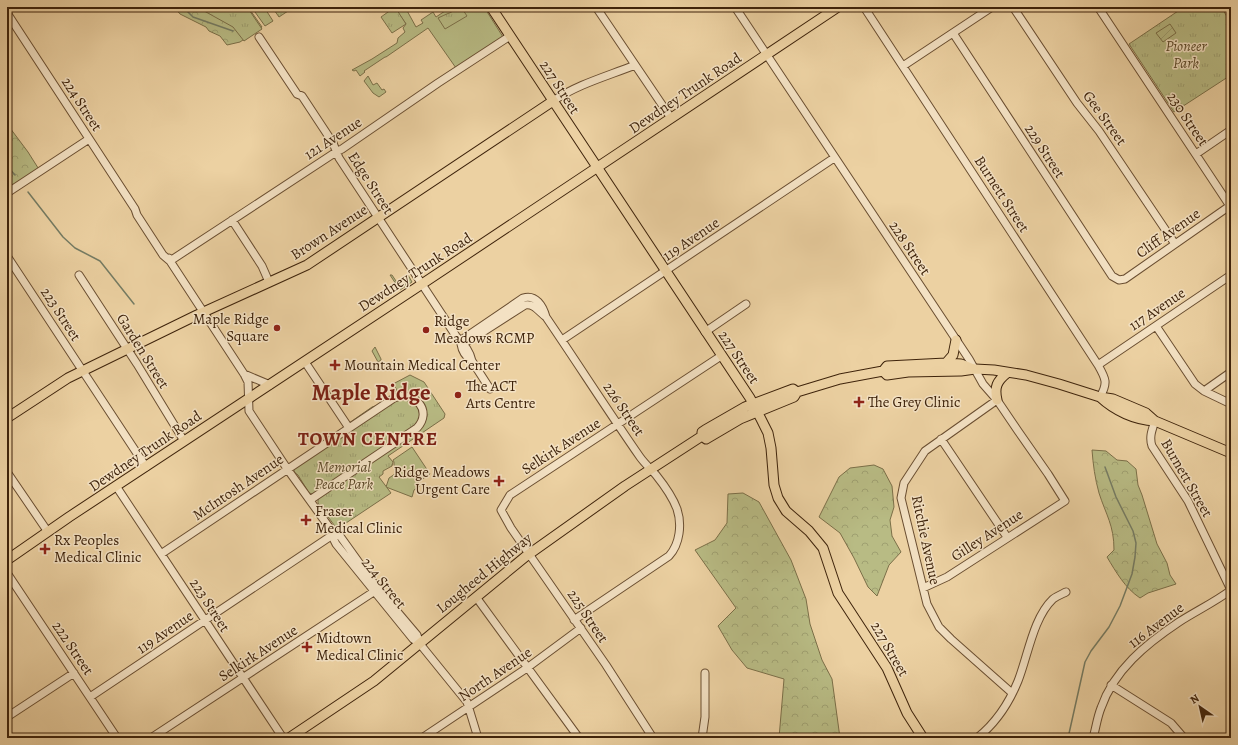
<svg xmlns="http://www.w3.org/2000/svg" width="1238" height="745" viewBox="0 0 1238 745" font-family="Alegreya,serif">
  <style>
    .grass { fill: #b8bb84; stroke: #7b6f48 }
    .forest { fill: url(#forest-crowns); stroke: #7b6f48 }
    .park { fill: url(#park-tufts); stroke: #7b6f48 }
    .garden { fill: url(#garden-furrows); stroke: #7b6f48 }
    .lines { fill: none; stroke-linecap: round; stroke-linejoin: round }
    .stream { stroke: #757c64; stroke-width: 1.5 }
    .minor-casing { stroke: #6a4e31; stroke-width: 9 }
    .major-casing { stroke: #3e230b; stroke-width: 11 }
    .minor { stroke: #f3e1c3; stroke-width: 7 }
    .major { stroke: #ecd1a2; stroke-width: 9 }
    .poi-dot { fill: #8f2418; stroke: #f3e1c3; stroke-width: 1.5 }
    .labels { text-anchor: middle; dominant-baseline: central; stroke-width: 3; stroke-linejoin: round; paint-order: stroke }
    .park-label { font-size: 15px; font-style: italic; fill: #5c4929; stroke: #f3e1c3 }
    .street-label { font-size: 15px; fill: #3e230b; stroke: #f3e1c3 }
    .poi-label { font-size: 15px; fill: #3e230b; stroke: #f3e1c3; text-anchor: start }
    .district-label { font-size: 19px; font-weight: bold; letter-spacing: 1px; fill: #7a1f14; stroke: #f3e1c3 }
    .town-label { font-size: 23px; font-weight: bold; fill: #7a1f14; stroke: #f3e1c3 }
  </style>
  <defs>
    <pattern id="forest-crowns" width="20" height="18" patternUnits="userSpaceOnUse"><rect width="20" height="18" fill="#b8bb84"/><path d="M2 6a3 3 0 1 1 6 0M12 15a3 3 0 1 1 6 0" fill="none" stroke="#9fa071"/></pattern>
    <pattern id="park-tufts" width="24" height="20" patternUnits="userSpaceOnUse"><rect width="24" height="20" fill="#b8bb84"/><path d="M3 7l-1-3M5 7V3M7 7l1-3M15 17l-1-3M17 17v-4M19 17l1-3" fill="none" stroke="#9fa071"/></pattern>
    <pattern id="garden-furrows" width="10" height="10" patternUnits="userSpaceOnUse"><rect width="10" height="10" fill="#b8bb84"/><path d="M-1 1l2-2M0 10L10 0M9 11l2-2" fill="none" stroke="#9fa071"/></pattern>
  </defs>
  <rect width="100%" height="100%" fill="#ecd1a2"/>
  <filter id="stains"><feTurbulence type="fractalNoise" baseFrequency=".005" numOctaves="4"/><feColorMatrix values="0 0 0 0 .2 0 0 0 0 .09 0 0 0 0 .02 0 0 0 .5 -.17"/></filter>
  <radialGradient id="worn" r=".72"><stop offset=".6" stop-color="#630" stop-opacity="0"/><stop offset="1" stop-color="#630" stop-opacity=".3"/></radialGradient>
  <path class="grass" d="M263 7H264L273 21 265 26 255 12Z
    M385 7H405L416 27 423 23 421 20 433 12 436 17 451 7H484L503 37 456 68 428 28 386 57H385L364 71 365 72 360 76 356 70 354 71 352 70 372 59 397 43 398 38 405 32 403 28 406 24 395 8 388 12Z
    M368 76 373 85 377 83 382 90 384 89 386 92 379 97 373 93 364 81Z
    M390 275H392L400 287 406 284 403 278 408 275 412 282 400 290Z
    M375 347 381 359V360L378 362 372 351Z
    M412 447 430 474 418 482 420 486 414 490 412 497 386 487 389 478 398 472 394 465V462L393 460Z"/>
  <path class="forest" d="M174 7H248L262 27 240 42 227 45 220 36 209 31 206 27 180 14Z
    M7 124 28 152 40 171 9 191 7 188Z
    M1092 450 1106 451 1117 460 1127 461 1136 469 1138 485 1142 495 1157 544 1167 563 1170 575 1176 584 1148 593 1140 598C1125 588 1116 572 1107 557L1114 550C1114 525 1106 515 1099 493 1095 479 1093 464 1092 450Z
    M874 465 883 469 892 486 894 507 890 520 892 536 901 552 889 565 877 596 868 587 854 558 840 533 819 517 839 477 850 468Z
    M743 493 759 502 791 560 806 599 810 624 822 660 832 679 840 738H779L784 679 747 668 732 650 718 626 736 608 695 550 715 540 727 523 728 494Z"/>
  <path class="park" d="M197 7H247L262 29 244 41 233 27Z
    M272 7H294L279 17Z
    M395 7 406 24 392 33 381 17Z
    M461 7 467 16 445 29 438 18C446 14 453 12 461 7Z
    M1184 7H1221L1231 23V75L1174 112 1129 44Z
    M410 375 424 382 445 414 444 418 388 456 393 462 392 466 383 471V474L379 477 391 493 337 529 318 503V498L313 494 309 493 298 475 294 472V469L352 428 349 423 372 407 382 404 392 394 397 390 393 384Z"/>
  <path class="garden" d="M1170 24 1176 33 1163 42 1156 33Z"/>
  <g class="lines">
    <path class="stream" d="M183 7 193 17 233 31
      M7 166 15 175
      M28 192 63 237 75 248 100 261 134 304
      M1068 738 1085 662 1091 651 1109 627 1120 606 1132 574 1135 557 1136 543 1133 531 1116 497 1105 467"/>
    <defs>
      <path id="minor" d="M596 7 671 118
        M735 7 969 359 983 384 997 400 1018 431 1048 474 1065 501 947 577 923 588
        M864 7 1098 365C1106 379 1108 383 1100 397
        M1013 7 1077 103 1099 131 1175 244
        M1098 7 1230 206
        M7 13 135 209 137 215 163 255 170 261 244 374 248 382 249 411 288 470 334 534V540L336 544 413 639 420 644 467 702 478 738
        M953 33 1112 276 1119 280 1125 279 1231 205
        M259 37 297 94 302 96 333 143 339 158 456 336C464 345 469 349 472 361
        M903 66 992 7
        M553 101C578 84 608 76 635 65
        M1196 154 1231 130
        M7 193 89 139
        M232 220 262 266 269 282
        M7 256 146 467
        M169 258 170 261 336 152 342 149 438 83 510 36
        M79 275 137 364 184 441
        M1156 326 1195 384 1204 391 1229 403
        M705 332 746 304
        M562 340 834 158
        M460 341 523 298C536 294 543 306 546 317 578 364 608 411 640 457 645 464 651 469 656 475 664 485 673 498 677 509 682 524 680 544 669 556L574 620
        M461 344 472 339 525 305C534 303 539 312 546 317
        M461 344C462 351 466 357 472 361L490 389
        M305 362 349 428
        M1098 365 1231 275
        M244 374 270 385
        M1204 391 1231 372
        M997 400 925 451 904 483 901 498 927 604 939 627 951 639 1012 693
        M1155 421C1152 430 1149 437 1152 446L1188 501 1231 590
        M941 439 1007 537
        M7 472 48 532
        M116 486 283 738
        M334 534 340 536 378 589 417 635 420 644
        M161 554 394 398C415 390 433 411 417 428L310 500
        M7 573 117 738
        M476 597 579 738
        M1111 685 1171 723 1184 738
        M90 697 334 534
        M7 717 74 673
        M151 738 378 589
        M422 738 527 668 581 628
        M653 738 606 665 511 528 501 510 510 495 721 356
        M702 738 705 717V673
        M977 738C996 723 1009 703 1018 681 1028 656 1033 618 1053 599 1057 596 1062 594 1066 592
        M1093 738C1096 728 1097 718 1101 708 1114 670 1146 644 1179 622 1196 611 1215 602 1231 590"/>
      <path id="major" d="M491 7 750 398 761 419 768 433 771 448 774 485 778 498 786 511 809 531 823 548 838 593 887 668 907 713 923 738
        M946 363 953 355 956 340
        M883 371 887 375 908 372 961 371 975 369 994 370 1026 375 1059 384 1100 397 1113 399 1146 413 1155 421 1231 453
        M1100 397C1115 411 1135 420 1155 421
        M997 400C994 387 997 381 1007 373
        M7 418 68 378 197 315 307 265 553 101
        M702 436 706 439 740 419 794 397 797 392 840 379 883 371 887 366 946 363 961 364 973 369
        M7 560 69 517 422 284 838 7
        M289 738 374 681 525 557 625 486 702 436V432L705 430 745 407 793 389 797 392"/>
    </defs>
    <use href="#minor" class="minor-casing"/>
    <use href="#major" class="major-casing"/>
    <use href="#minor" class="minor"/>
    <use href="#major" class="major"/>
  </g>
  <g class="poi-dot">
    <circle cx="277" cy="328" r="4"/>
    <circle cx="426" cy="330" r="4"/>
    <path d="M333 359h4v4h4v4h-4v4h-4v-4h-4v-4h4z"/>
    <circle cx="458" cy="395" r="4"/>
    <path d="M857 396h4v4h4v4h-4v4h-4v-4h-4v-4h4z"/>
    <path d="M497 475h4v4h4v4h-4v4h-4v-4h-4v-4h4z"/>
    <path d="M304 514h4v4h4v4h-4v4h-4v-4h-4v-4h4z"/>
    <path d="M43 543h4v4h4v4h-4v4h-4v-4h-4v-4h4z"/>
    <path d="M305 641h4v4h4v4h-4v4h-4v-4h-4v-4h4z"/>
  </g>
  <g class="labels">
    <g class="park-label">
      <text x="1186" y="46">Pioneer<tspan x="1186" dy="17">Park</tspan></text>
      <text x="344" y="467">Memorial<tspan x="344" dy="17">Peace Park</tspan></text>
    </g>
    <g class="street-label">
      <text transform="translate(560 87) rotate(57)">227 Street</text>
      <text transform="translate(685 93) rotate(-34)">Dewdney Trunk Road</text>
      <text transform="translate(82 104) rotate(57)">224 Street</text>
      <text transform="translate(1105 118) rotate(54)">Gee Street</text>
      <text transform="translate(1188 119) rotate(56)">230 Street</text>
      <text transform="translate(333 138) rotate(-33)">121 Avenue</text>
      <text transform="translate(1045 151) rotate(57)">229 Street</text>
      <text transform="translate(371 183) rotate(57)">Edge Street</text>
      <text transform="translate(1002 194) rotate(57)">Burnett Street</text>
      <text transform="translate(329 232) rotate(-33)">Brown Avenue</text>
      <text transform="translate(1168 233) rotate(-35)">Cliff Avenue</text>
      <text transform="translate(691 239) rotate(-34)">119 Avenue</text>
      <text transform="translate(910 248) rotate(56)">228 Street</text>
      <text transform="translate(415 272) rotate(-33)">Dewdney Trunk Road</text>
      <text transform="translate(1157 309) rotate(-34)">117 Avenue</text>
      <text transform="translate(61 314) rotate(57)">223 Street</text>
      <text transform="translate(143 351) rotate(58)">Garden Street</text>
      <text transform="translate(739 357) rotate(56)">227 Street</text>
      <text transform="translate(624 409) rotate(56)">226 Street</text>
      <text transform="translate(561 446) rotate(-33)">Selkirk Avenue</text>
      <text transform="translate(145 451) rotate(-34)">Dewdney Trunk Road</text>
      <text transform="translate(1187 478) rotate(60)">Burnett Street</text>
      <text transform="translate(238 487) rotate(-34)">McIntosh Avenue</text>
      <text transform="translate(987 535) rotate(-33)">Gilley Avenue</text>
      <text transform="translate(926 540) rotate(78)">Ritchie Avenue</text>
      <text transform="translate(484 573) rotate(-39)">Lougheed Highway</text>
      <text transform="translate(384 583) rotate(51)">224 Street</text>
      <text transform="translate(210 605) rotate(57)">223 Street</text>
      <text transform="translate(588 616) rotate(56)">225 Street</text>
      <text transform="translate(1156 625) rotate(-37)">116 Avenue</text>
      <text transform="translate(165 632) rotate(-34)">119 Avenue</text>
      <text transform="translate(73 648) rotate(56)">222 Street</text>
      <text transform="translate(890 649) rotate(60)">227 Street</text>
      <text transform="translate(258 653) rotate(-33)">Selkirk Avenue</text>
      <text transform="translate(495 674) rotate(-34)">North Avenue</text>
    </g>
    <g class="poi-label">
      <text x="269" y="319" text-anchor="end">Maple Ridge<tspan x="269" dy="17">Square</tspan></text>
      <text x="434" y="321">Ridge<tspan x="434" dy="17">Meadows RCMP</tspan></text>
      <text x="344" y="365">Mountain Medical Center</text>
      <text x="466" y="386">The ACT<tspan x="466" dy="17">Arts Centre</tspan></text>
      <text x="868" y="402">The Grey Clinic</text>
      <text x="490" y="472" text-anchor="end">Ridge Meadows<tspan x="490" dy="17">Urgent Care</tspan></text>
      <text x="315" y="511">Fraser<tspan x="315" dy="17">Medical Clinic</tspan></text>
      <text x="54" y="540">Rx Peoples<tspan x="54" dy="17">Medical Clinic</tspan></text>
      <text x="316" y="638">Midtown<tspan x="316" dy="17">Medical Clinic</tspan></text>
    </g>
    <g class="district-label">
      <text x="368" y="439">TOWN CENTRE</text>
    </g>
    <g class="town-label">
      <text x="371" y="392">Maple Ridge</text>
    </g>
  </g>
  <rect width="1238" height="745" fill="none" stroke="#ecd1a2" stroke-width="24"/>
  <rect x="8" y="8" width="1222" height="729" fill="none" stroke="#3e230b" stroke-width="2"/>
  <rect x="12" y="12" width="1214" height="721" fill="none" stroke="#3e230b"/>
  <g transform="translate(1200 707) rotate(326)" stroke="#f3e1c3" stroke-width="3" paint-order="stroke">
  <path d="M0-3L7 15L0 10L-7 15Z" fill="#3e230b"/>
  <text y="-6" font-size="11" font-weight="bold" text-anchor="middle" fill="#3e230b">N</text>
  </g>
  <rect width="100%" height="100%" filter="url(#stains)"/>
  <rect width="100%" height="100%" fill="url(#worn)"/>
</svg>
